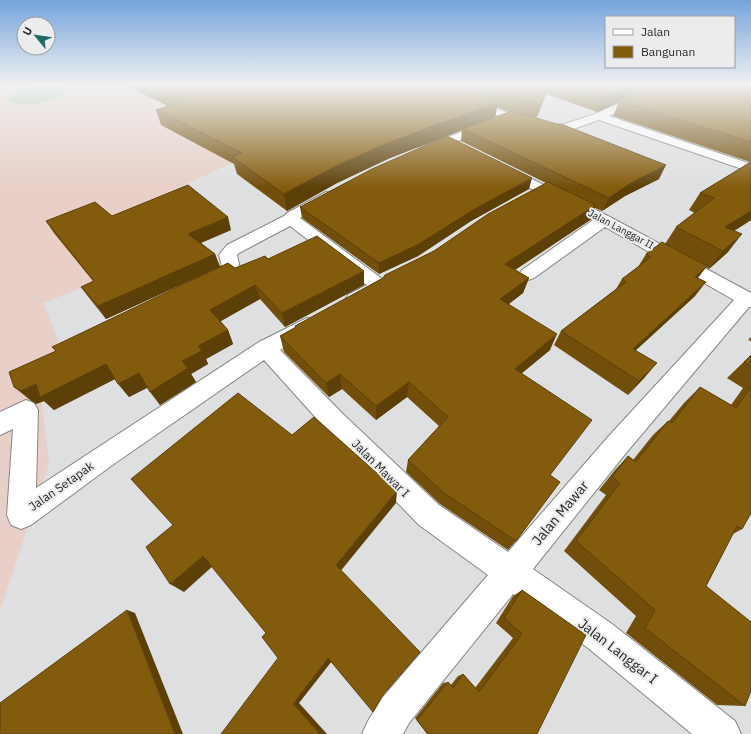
<svg xmlns="http://www.w3.org/2000/svg" width="751" height="734" viewBox="0 0 751 734" font-family="'IBM Plex Sans',sans-serif">
  <style>
    .commercial { fill: #e8cfc7 }
    .green { fill: #94bb92 }
    .lines { fill: none; stroke-linecap: round; stroke-linejoin: round }
    .minor-casing { stroke: #858687; stroke-width: 2 }
    .minor { fill: #fff; fill-rule: evenodd }
    .wall { fill: #714e0a; fill-rule: evenodd }
    .shaded-wall { fill: #5c4008 }
    .building { fill: #835b0c; stroke: #5c4008 }
    .labels { text-anchor: middle; dominant-baseline: central; stroke-width: 4; stroke-linejoin: round; paint-order: stroke }
    .far-street-label { font-size: 10px; fill: #262727; stroke: #ebeced }
    .street-label { font-size: 12px; fill: #262727; stroke: #ebeced }
    .near-street-label { font-size: 14px; fill: #262727; stroke: #ebeced }
  </style>
  <rect width="100%" height="100%" fill="#dddfe0"/>
  <path class="commercial" d="M0 85H422L330 120 98 223 117 274 43 303 67 363 42 404 49 464 0 610Z"/>
  <path class="green" d="M52 86 62 87 65 91C57 103 18 109 7 100 11 88 41 86 52 86Z"/>
  <g class="lines">
    <defs>
      <path id="minor" d="M661 85H674L609 116 751 164V172L599 120 565 132 554 135 505 119 467 102 472 99 476 100 513 115 555 127 595 114Z
        M489 122 493 123 495 125 493 127 428 153 424 154 418 150 420 147Z
        M505 166 610 217 751 293V307H749L626 453 533 569 612 624 735 721 741 734H692L588 648 513 594 409 723 403 734H362L368 721 383 697 488 575 419 525 326 429 264 360 111 466 31 525 21 529 11 525 7 515 13 429 0 435V412L26 400 34 403 38 410 36 488 259 342 307 318 314 320 317 325 314 330 280 350 344 415 439 505 508 552 608 437 734 300 605 227 534 278 528 280 522 278 519 274 522 270 593 220 500 173 498 170 500 167Z
        M326 192 331 193 333 196 331 199 300 218 381 278 385 285C381 297 360 308 348 305L345 300 348 295 367 285 290 226 239 253 237 255 240 269C233 279 212 289 201 286L198 282 201 278 222 267 219 255 227 245 284 216 287 213Z"/>
    </defs>
    <use href="#minor" class="minor-casing"/>
    <use href="#minor" class="minor"/>
  </g>
  <path class="wall" d="M124 85H751V220L734 231 728 252 709 269 706 267 698 278 695 296 636 350 645 377 628 395 554 345 561 331 616 289 622 279 638 267 646 254 665 244 676 227 695 213 689 210 700 193 750 162 613 116 619 102 597 112 546 94 536 118 659 179 625 196 602 211 595 208 590 220 515 270 529 278 523 293 509 304 550 350 521 374 550 475 516 541 508 550 440 504 406 472 408 460 439 426 407 397 376 420 342 389 329 397 284 352 280 336 296 328 295 326 434 251 546 183 461 141 462 130 390 158 337 183 287 211 237 174 234 164 161 125 156 110 168 106ZM474 86 473 91 466 88ZM497 107 509 112 495 117Z
    M529 189 471 221 418 256 379 274 302 218 300 207Z
    M112 216 231 230 201 243 215 254 220 267 106 319 90 299 81 287 93 281 54 233 46 221Z
    M235 268 364 285 285 327 260 299 220 321 228 330 233 344 206 359 208 364 191 374 196 382 160 405 148 387 129 397 115 379 54 410 44 401 36 404 30 400 14 387 56 351Z
    M751 337V341L748 340Z
    M751 355V513L742 529 733 534 706 586 745 706 717 705 626 633 636 616 564 551 606 495 599 490 615 470 628 456 633 460 653 435 668 421H669L684 403 700 387 731 405 743 388 727 378Z
    M522 590 537 734H427L415 718 443 683 448 682 451 685 458 676 463 674 475 688 513 638 496 623 513 596Z"/>
  <path class="shaded-wall" d="M460 85H474V86L459 90Z
    M547 85H548L546 94 536 120 540 105Z
    M630 85H657L619 101V102L597 112 602 97Z
    M498 102 495 117 463 129 462 130 390 158 337 183 287 211 284 194 336 166 390 142Z
    M666 165 659 179 625 196 602 211 609 198 631 183Z
    M532 178 529 189 471 221 418 256 379 274V263L473 210Z
    M596 205 590 220 501 279 505 264Z
    M751 211V220L712 245 725 227Z
    M228 217 231 230 193 246 188 234Z
    M742 234 728 252 709 269 723 251Z
    M215 254 220 267 106 319 98 306Z
    M707 266 696 280 695 277Z
    M364 271V285L285 327 282 313Z
    M529 278 523 293 495 314 500 299Z
    M706 282 695 296 623 362 633 349Z
    M255 285 260 299 216 324 210 310Z
    M228 330 233 344 206 359 208 364 191 374 196 382 160 405 150 392 198 346Z
    M557 334 550 350 508 384 515 369Z
    M657 363 645 377 628 395 639 381Z
    M106 364 117 378 54 410 44 401 36 404 21 391 36 384Z
    M139 373 149 387 129 397 118 384Z
    M340 374 342 389 329 397 326 383Z
    M409 382 407 397 376 420V406Z
    M397 491 396 503 339 573 336 565Z
    M203 556 214 565 184 592 170 584Z
    M127 610 135 613 183 734H175Z
    M328 658 332 661 299 703 327 734H320L293 704Z"/>
  <path class="building" d="M148 85H458L498 102 390 142 336 166 284 194 232 157 242 153 156 110 184 101Z
    M483 85H547L540 105 517 99Z
    M568 85H630L602 97Z
    M653 85H729L751 91V142L619 101Z
    M512 111 557 124H561L666 165 631 183 609 198 463 129Z
    M447 136 532 178 473 210 419 244 379 263 300 207 372 169Z
    M751 162V211L725 227 742 234 723 251 676 227 714 198 700 193Z
    M548 182 596 205 505 264 529 278 500 299 557 334 515 369 592 420 550 475 560 482 516 541 444 493 408 460 448 417 409 382 376 406 340 374 326 383 280 336 296 327 295 326 383 278 385 275 434 251 488 214Z
    M188 185 228 217 188 234 215 254 98 306 81 287 94 281 46 221 95 202 112 216Z
    M317 236 364 271 282 313 255 285 210 310 228 330 198 346 202 351 182 361 188 368 150 392 139 373 118 384 106 364 40 397 36 384 21 391 14 387 9 372 56 351 52 347 228 263 235 268 265 256 268 259Z
    M662 242 707 266 695 277 706 282 633 349 657 363 639 381 561 331 626 282 622 279 651 257 646 254Z
    M751 355V366L744 362Z
    M700 387 736 408 751 387V513L742 529 737 526 706 586 751 622V691L745 706 645 628 655 610 576 541 620 483 612 477 628 456 636 462 668 421 672 423Z
    M238 393 292 435 314 417 397 491 336 565 420 652 382 696 373 712 328 658 293 704 320 734H221L278 658 262 637 266 633 203 556 170 584 146 547 173 525 131 479Z
    M522 590 586 635 537 734H428L417 720 448 682 453 688 463 674 479 692 522 634 504 618Z
    M127 610 175 734H0V703Z"/>
  <linearGradient id="sky" x2="0" y2="1"><stop stop-color="#75a4dc"/><stop offset="0.45" stop-color="#f0f1f1"/><stop offset="1" stop-color="#f0f1f1" stop-opacity="0"/></linearGradient>
  <rect width="751" height="188" fill="url(#sky)"/>
  <g class="labels">
    <g class="far-street-label">
      <text transform="translate(621 229) rotate(28)">Jalan Langgar II</text>
    </g>
    <g class="street-label">
      <text transform="translate(381 468) rotate(45)">Jalan Mawar I</text>
      <text transform="translate(61 486) rotate(-35)">Jalan Setapak</text>
    </g>
    <g class="near-street-label">
      <text transform="translate(560 513) rotate(-50)">Jalan Mawar</text>
      <text transform="translate(618 651) rotate(38)">Jalan Langgar I</text>
    </g>
  </g>
  <rect x="605" y="16" width="130" height="52" fill="#ebeced" stroke="#9c9d9e"/>
  <rect x="613" y="29" width="20" height="6" fill="#ffffff" stroke="#9c9d9e"/>
  <text x="641" y="36" font-size="12" fill="#262727">Jalan</text>
  <rect x="613" y="46" width="20" height="12" fill="#835b0c" stroke="#9c9d9e"/>
  <text x="641" y="56" font-size="12" fill="#262727">Bangunan</text>
  <g transform="translate(36 36) rotate(299)"><circle r="19" fill="#ebeced" stroke="#9c9d9e"/>
  <path d="M0-3L7 15L0 10L-7 15Z" fill="#1e6a67"/>
  <text y="-6" font-size="11" font-weight="bold" text-anchor="middle" fill="#262727">U</text>
  </g>
</svg>
